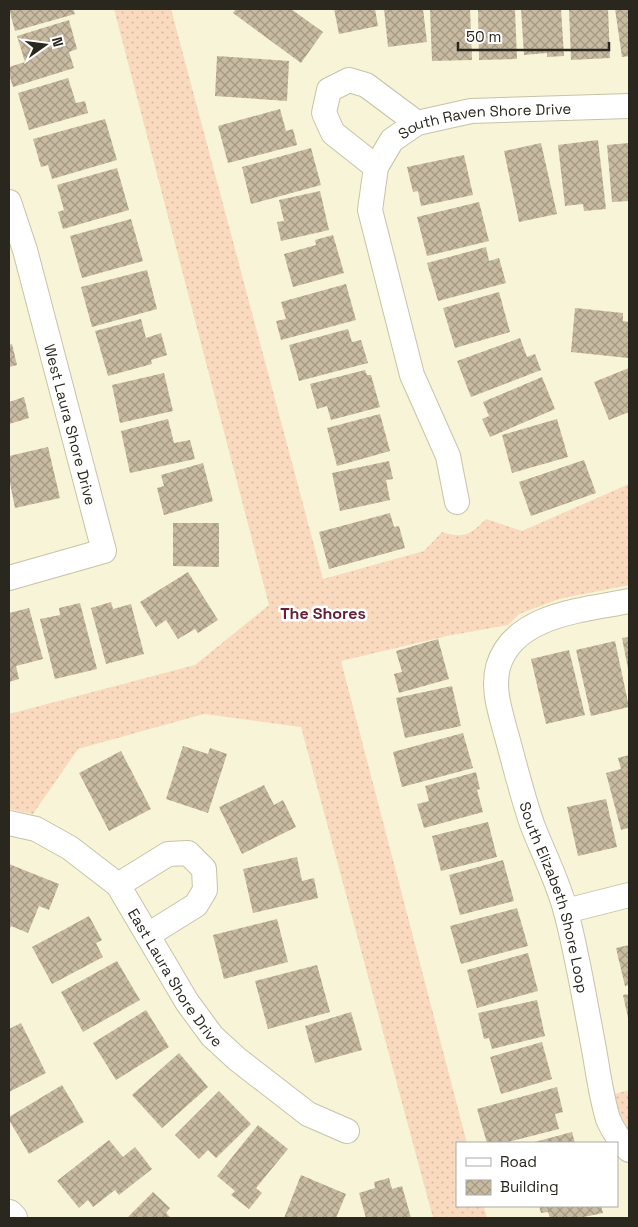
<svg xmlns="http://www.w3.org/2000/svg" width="638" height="1227" viewBox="0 0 638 1227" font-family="'Space Grotesk',sans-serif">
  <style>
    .grass { fill: url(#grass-dots) }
    .building { fill: url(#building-cross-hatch) }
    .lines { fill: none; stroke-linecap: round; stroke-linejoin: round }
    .street-casing { stroke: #c7c3a7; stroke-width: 26 }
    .secondary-casing { stroke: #c7c3a7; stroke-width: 30 }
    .street { stroke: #fff; stroke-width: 24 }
    .secondary { stroke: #fff; stroke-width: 28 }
    .labels { text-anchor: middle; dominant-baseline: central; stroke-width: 5; stroke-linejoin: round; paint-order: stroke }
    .street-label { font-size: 15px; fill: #2a281e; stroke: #fff }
    .neighbourhood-label { font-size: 16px; font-weight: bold; fill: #662134; stroke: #fff }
  </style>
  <defs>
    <pattern id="grass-dots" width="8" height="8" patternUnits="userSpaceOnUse" patternTransform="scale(1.25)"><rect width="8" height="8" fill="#fadabf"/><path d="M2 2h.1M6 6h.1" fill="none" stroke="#d6bba4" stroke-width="1.8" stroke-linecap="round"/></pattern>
    <pattern id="building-cross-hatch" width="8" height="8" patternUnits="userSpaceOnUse" patternTransform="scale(1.25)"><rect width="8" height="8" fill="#c9bba1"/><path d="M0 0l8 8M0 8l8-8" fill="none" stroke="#a39883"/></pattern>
  </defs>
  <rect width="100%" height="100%" fill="#f8f4d7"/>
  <path class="grass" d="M114 9H171L323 579 424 551 442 532C464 539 470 535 486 519L522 531 629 484V585L559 599 519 614 508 625 447 636 341 661 467 1143H457V1206H484L487 1218H433L301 727 204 714 78 749 33 814 9 809V714L195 665 269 605Z
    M629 1090V1130C619 1121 615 1107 611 1095Z"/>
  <path class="building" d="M9 9H73L75 14 15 31Z
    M236 9H291L323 32 301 63 233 13Z
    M334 9H375L378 26 339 34Z
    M384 9H423L427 42 388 47Z
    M430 9H470L472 60 432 61Z
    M478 9H515L517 59 479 60Z
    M521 9H561L564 56 547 57V53L524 55Z
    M569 9H608L610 58 571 60Z
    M615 9H629V56L622 57Z
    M69 20 77 49 69 52 74 68 13 87 9 74V67L25 62 17 36Z
    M217 56 289 61 287 101 215 96Z
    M68 78 76 103 85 101 88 113 29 130 18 93Z
    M280 109 286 131 293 129 297 145 228 163 218 126Z
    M105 119 117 160 52 179 48 165 41 167 33 139Z
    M598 140 606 209 584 211 583 204 565 206 558 145Z
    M541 143 557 214 519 222 504 151Z
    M629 143V201L612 202 607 145Z
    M311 148 321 185 251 204 242 167Z
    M464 155 473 195 421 206 418 191 413 192 407 167Z
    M117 168 129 210 63 229 58 212 64 210 57 185Z
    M320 191 329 230 281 241 277 222 284 221 279 200Z
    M479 202 489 241 427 256 417 217Z
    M131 219 143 261 82 278 70 236Z
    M333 235 344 273 293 287 284 254 316 245 315 240Z
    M486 247 489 261 499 258 506 283 438 301 427 263Z
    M147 270 157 309 92 327 81 287Z
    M346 284 356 320 281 340 276 321 286 319 281 302Z
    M499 292 510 332 455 348 443 308Z
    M575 308 623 313V321L629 322 628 358 571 352Z
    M141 319 146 338 161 333 167 355 151 360 152 364 108 376 95 331Z
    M348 329 352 342 361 340 368 363 299 381 289 345Z
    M520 338 527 357 535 354 541 370 471 397 457 361Z
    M12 344 17 365 9 367V345Z
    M629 368V412L609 420 594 382Z
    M365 370 367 375H371L380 407 331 420 327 406 317 409 310 384Z
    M164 373 173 411 120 423 112 385Z
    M542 377 555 409 490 437 482 419 489 416 483 402Z
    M24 397 29 418 9 424V402Z
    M380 414 390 451 337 466 327 428Z
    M168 419 174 443 190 440 195 459 130 473 121 431Z
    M557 419 568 457 512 473 502 435Z
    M48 447 60 498 15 508 9 478V456Z
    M584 460 596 493 531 516 519 482Z
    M389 461 393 479 386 480 390 500 340 511 332 473Z
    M203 463 213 501 164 515 157 488 164 486 161 475Z
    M390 513 394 527 399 526 405 548 329 569 319 532Z
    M173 523H219V567L173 566Z
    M188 572 218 620 198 633 195 629 178 639 166 620 156 627 140 602Z
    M111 602 113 609 131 604 144 654 106 664 91 608Z
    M80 603 97 669 55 679 40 619 60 615 59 608Z
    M29 608 43 659 16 666 19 679 9 682V613Z
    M629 637V669H628L622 638Z
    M438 639 449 679 399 693 394 674 402 672 396 651Z
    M615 641 629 707 591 716 576 650Z
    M569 650 585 715 546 724 531 659Z
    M452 686 461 726 405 738 396 698Z
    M463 733 473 768 402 787 393 752Z
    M183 746 208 754 210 748 227 754 208 813 166 799Z
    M121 751 151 809 109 831 79 773Z
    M629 755V828L621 830 606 773 621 769 618 758Z
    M476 772 480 789 477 790 483 812 424 828 417 804 429 801 425 786Z
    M264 785 274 805 283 800 296 827 242 854 219 807Z
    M606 799 617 847 578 856 567 807Z
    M488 822 497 857 441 871 432 836Z
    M297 857 302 881 314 878 318 898 253 913 243 869Z
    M503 860 514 901 460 915 449 875Z
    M9 864 59 884 49 910 39 906 28 933 11 926 9 932Z
    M517 908 528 946 461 964 450 926Z
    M89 916 102 940 96 943 103 957 52 984 32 947Z
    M277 919 288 962 224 979 213 935Z
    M629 945V985L625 986 616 948Z
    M528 953 538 991 477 1008 467 970Z
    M117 961 140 1000 83 1032 61 992Z
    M317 965 330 1012 268 1029 255 981Z
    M629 994V1017L628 1018 623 995Z
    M537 1000 545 1036 492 1049 489 1038 484 1039 478 1013Z
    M146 1010 169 1047 116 1080 93 1043Z
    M351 1012 362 1050 315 1063 305 1026Z
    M21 1023 46 1073 9 1092V1029Z
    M542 1042 552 1079 501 1094 490 1057Z
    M179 1053 208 1087 162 1128 132 1095Z
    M62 1085 84 1122 29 1154 9 1120V1117Z
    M557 1087 563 1112 555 1114 559 1129 504 1143H487L477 1109Z
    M219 1091 251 1124 216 1158 208 1150 199 1159 175 1135Z
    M258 1125 288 1149 256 1188 262 1193 249 1209 231 1195 235 1191 217 1176Z
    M572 1132 575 1143H531Z
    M109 1140 123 1157 135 1147 152 1169 119 1195 115 1190 93 1207 88 1200 79 1208 57 1181Z
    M301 1175 346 1194 336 1218H284Z
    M389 1178 392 1189 402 1186 411 1218H366L359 1193 375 1188 374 1182Z
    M153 1192 170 1208 166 1213 171 1218H127Z
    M539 1206H601L603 1213 579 1218H550L548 1212 541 1213Z"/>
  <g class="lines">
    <defs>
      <g id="street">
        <path d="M376 167 333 133 324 113 329 90 349 80 366 85 417 123"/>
        <path id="s1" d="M9 202 25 250 104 551 9 578"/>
        <path id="s2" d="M457 502 448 456 412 375 370 210 376 167 392 140 417 123 471 111 629 106"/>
        <path id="s3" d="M629 601C585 610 513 614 498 667 492 690 501 714 507 737 515 766 522 795 532 824 543 853 558 881 566 912 578 957 585 1003 594 1049 598 1072 601 1096 608 1119 612 1129 621 1143 629 1150"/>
        <path id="s4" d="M9 823 36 829 70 848 118 885 187 1002 212 1036 237 1059 308 1114 347 1131"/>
        <path d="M118 885 168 854 188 853 204 869 205 890 196 905 148 935"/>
        <path d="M566 911 629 895"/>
      </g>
      <path id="secondary" d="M9 1214 13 1218"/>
    </defs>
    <use href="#street" class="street-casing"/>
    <use href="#secondary" class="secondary-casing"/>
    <use href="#street" class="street"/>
    <use href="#secondary" class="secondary"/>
  </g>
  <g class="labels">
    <g class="street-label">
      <text stroke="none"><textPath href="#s2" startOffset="478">South Raven Shore Drive</textPath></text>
      <text stroke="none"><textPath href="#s1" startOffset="231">West Laura Shore Drive</textPath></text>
      <text stroke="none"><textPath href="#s3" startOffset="394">South Elizabeth Shore Loop</textPath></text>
      <text stroke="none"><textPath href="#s4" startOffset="236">East Laura Shore Drive</textPath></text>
    </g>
    <g class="neighbourhood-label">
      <text x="323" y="613">The Shores</text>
    </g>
  </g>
  <rect width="638" height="1227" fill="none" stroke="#2a281e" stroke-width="20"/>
  <rect x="456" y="1142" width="162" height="65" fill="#ffffff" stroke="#aaa9a5"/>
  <rect x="466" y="1158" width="25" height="8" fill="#ffffff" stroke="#aaa9a5"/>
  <text x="500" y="1167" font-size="15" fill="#2a281e">Road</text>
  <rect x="466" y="1180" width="25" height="15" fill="url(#building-cross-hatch)" stroke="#aaa9a5"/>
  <text x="500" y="1192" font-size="15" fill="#2a281e">Building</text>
  <g transform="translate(45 45) rotate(76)" stroke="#ffffff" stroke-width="4" paint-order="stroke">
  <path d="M0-4L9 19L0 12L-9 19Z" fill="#2a281e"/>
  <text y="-8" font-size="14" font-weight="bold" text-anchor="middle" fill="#2a281e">N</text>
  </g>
  <path d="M458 42v8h151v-8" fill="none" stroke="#2a281e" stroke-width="2.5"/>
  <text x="466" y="42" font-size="15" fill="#2a281e" stroke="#ffffff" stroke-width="4" paint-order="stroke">50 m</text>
</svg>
